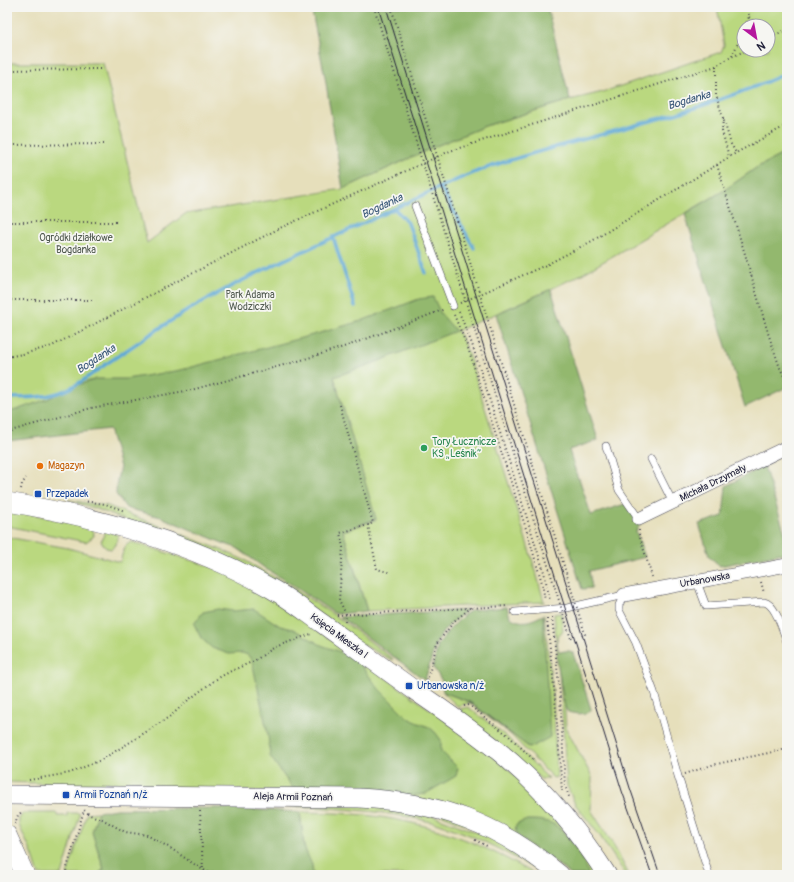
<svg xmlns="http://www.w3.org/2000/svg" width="794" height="882" viewBox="0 0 794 882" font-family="Pangolin,sans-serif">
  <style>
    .green { fill: #bad87f; stroke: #6e7d5d; fill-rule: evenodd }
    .forest { fill: #93b86e; stroke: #5a6d54 }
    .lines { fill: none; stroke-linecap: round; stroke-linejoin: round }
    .stream { stroke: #5fa9d7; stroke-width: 3.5 }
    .lane-casing { stroke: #3f3e4e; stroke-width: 8 }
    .street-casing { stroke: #3f3e4e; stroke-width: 14 }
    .secondary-casing { stroke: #3f3e4e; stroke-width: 20 }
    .path { stroke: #3f3e4e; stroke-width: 2; stroke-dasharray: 1 3; stroke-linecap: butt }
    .lane { stroke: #fff; stroke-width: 7 }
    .street { stroke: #fff; stroke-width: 13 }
    .secondary { stroke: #fff; stroke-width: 19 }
    .tram { stroke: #22223b; stroke-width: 1 }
    .path-bridge { stroke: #3f3e4e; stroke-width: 2; stroke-dasharray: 1 3; stroke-linecap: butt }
    .leisure-dot { fill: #2e9e5b; stroke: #f6f6f2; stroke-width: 1.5 }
    .food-dot { fill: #e8710a; stroke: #f6f6f2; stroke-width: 1.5 }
    .transit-dot { fill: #1a4fb4; stroke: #f6f6f2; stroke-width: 1.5 }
    .labels { text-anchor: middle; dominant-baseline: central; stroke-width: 3.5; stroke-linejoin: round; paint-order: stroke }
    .park-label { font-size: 10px; fill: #50594f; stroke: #f6f6f2 }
    .leisure-label { font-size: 10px; fill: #27864d; stroke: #f6f6f2; text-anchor: start }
    .food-label { font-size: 10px; fill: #c56008; stroke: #f6f6f2; text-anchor: start }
    .street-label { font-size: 10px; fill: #22223b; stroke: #f6f6f2 }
    .transit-label { font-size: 10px; fill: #164399; stroke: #f6f6f2; text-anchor: start }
    .water-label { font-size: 11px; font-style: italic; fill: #3a5879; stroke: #f6f6f2 }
  </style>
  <rect width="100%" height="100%" fill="#f6f6f2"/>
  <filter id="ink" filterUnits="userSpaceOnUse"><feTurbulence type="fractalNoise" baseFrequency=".025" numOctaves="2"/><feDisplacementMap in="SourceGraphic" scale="8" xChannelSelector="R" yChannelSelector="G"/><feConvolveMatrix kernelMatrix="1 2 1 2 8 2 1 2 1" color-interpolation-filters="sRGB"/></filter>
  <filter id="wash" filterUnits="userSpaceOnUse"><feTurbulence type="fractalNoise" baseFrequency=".012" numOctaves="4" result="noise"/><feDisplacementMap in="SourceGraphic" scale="16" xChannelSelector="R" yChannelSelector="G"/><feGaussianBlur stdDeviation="0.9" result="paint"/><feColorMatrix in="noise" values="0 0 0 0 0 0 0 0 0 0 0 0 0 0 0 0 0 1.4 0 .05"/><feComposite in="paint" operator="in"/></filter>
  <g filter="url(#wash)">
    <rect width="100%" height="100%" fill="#e6dfbb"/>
    <path class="green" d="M717 7H787V152L756 168 723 191 584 273 551 289 457 331 463 341 468 353 536 572 544 602 367 611 343 531 376 520 334 377 7 441V63H103L147 243 185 214 343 189 436 146 485 126 570 100 603 92 721 52 724 45ZM744 26H768V50H744Z
      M66 500 108 506 224 551 246 561 291 587 340 619 393 659 392 660 367 647 148 529 95 508Z
      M7 508 93 528 94 536 86 542 7 526Z
      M106 530 118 535 116 545 111 549 106 548 101 541Z
      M7 537 68 548 120 562C123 554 123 544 132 542L222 570 263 591 482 746 534 792 600 875H571L555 862 400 797 7 782Z
      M561 613 563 630 557 638 558 649 562 657 566 728 592 777 591 810 613 844 629 875H626L600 836 575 804 567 786 561 696 554 614Z
      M543 615H544L553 698 557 777 553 778 510 734 470 703 457 706 443 692 469 702 530 748Z
      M468 707 507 737 549 779H541L458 711 460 709Z
      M252 805H367L423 812 503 842 545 875C512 856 478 836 442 825 380 807 315 808 252 805Z
      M98 812 92 832 104 869 97 875H67L87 813Z
      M300 812C329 813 358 813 386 818 440 826 489 847 536 875H300L310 862 304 847Z
      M23 813H57V816H67V813H79L80 815 62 875H39L33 856 19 825V819Z"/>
    <path class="forest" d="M311 7H547L570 100 485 126 436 146 343 189 325 77Z
      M787 152V387L745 407 685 214 723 191 756 168Z
      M551 289 598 440 569 450 578 479 579 478 591 515 625 504 634 510 640 524 636 531 645 557 589 571 592 588 582 589 496 314Z
      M433 297 441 314 456 331 374 363 334 377 376 519 343 531 367 611 338 614 334 613 294 586 266 569 237 548 225 544 161 517 126 508 116 494 117 480 120 467 109 429 7 441V413L48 399 65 389 96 379H126L181 370 320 333 361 321 419 299Z
      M764 466 787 540V552L720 566 709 556 699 524 723 516 726 486Z
      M507 607 510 617C522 625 531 621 543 615L550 737 530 748 470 702 443 692 442 681 433 667 438 645 448 631 464 615 472 610Z
      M218 609 233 611 254 609 280 626 293 629 321 645 346 654 359 663 379 689 407 717 416 722 429 727 435 732 441 740V751L458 768 456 776 425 794 400 797 297 793 286 779 270 756 268 735 252 661 248 655 242 653 229 654 212 648 201 638 194 624 203 612Z
      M467 610 445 629 436 643 425 680 340 617Z
      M565 651H570L573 653 591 709V711C585 715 574 714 568 712L565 707 556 655 560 652Z
      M221 808 300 812 304 847 312 865 313 875H97L104 869 92 832 98 812 116 809Z
      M527 820C537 820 546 820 555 825 567 833 587 861 588 875H571L555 862 518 837 515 828 517 824Z"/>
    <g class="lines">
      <path class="stream" d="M441 188 474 248
        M395 209 408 223 426 273
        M333 237 355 306
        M7 398C22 397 39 399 54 394 74 389 92 374 109 362 136 344 163 325 192 308 248 275 309 249 368 221 412 201 455 178 501 163 596 133 696 115 787 73"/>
    </g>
  </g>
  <g filter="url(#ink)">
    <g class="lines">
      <defs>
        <path id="lane" d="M415 206 453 306
          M606 446 619 490 639 519
          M651 459 670 497 677 500
          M697 582 706 606 764 602C776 604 783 631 787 642
          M624 595 619 605V610L636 643 654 692 678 776 709 875
          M515 612 567 608 624 595"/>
        <path id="street" d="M639 519 787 447
          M624 595 787 565"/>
        <path id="secondary" d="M7 502C99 517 191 542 272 589 290 599 306 612 323 624 353 646 384 668 414 690 442 709 470 729 497 750 540 785 577 828 607 875
          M7 795 359 798C439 802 498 823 560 875
          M7 835 25 875"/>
      </defs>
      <use href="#lane" class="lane-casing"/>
      <use href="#street" class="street-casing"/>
      <use href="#secondary" class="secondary-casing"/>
      <path class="path" d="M749 17 758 26
        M745 26 749 17 748 7
        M768 33 773 36
        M768 39 787 29
        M732 56 744 30
        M716 66V95L731 144 736 153
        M7 70 100 69
        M723 119 722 131 729 157
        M7 145 107 144
        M717 165 745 254 768 333 780 368 787 382
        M7 206V217L9 222V300
        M7 222H119
        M7 300H94
        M460 303 546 265 592 241 736 153 787 125
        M459 312 472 344 544 572 550 601
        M454 315 468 348 528 535 542 583 545 600
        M7 357 23 354 52 346 280 228 450 151 716 66 731 57 747 50
        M340 405 373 523 368 525
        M7 432 91 408 191 390 295 362 350 345 445 309
        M21 489 22 484 26 478
        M83 501 105 504 125 511
        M639 530V534L652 577
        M761 582 764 593
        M337 615 508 606
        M552 617 560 696 565 786 570 799
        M547 619 555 697 562 791
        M345 622 346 614 339 600 343 547 340 533 368 525 377 569 391 573
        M427 681 437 644 454 621 472 607
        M464 706 469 705 509 736 535 761
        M685 774 712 765 787 749
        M29 780 70 773 101 760 132 741 172 715 187 701 215 680 231 671 254 661 275 647 311 634
        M200 811 203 870 205 875
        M15 824 18 815 23 811
        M475 840 487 846
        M65 875 84 810 90 815 102 819 125 832 147 835 170 848 203 870 228 875"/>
      <use href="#lane" class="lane"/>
      <use href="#street" class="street"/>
      <use href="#secondary" class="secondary"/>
      <path class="tram" d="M378 7 622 791 652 875
        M386 7 630 788 660 875
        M7 867 11 875"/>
      <path class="path-bridge" d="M374 7 571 639
        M391 7 586 637"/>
    </g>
  </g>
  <circle class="leisure-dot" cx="424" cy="448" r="4"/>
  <circle class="food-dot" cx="40" cy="466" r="4"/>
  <g class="transit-dot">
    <rect x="34" y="490" width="8" height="8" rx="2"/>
    <rect x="405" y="682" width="8" height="8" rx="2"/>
    <rect x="62" y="791" width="8" height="8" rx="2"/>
  </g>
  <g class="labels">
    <g class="park-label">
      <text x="76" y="238">Ogródki działkowe<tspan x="76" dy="12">Bogdanka</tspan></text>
      <text x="250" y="295">Park Adama<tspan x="250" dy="12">Wodziczki</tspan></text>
    </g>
    <g class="leisure-label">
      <text x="432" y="442">Tory Łucznicze<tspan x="432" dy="12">KS „Leśnik”</tspan></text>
    </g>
    <g class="food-label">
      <text x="48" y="466">Magazyn</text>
    </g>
    <g class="street-label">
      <text transform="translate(713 483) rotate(-26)">Michała Drzymały</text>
      <text transform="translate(705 580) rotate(-10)">Urbanowska</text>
      <text transform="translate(339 636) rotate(36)">Księcia Mieszka I</text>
      <text transform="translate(293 797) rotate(1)">Aleja Armii Poznań</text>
    </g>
    <g class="transit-label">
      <text x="46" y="494">Przepadek</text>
      <text x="417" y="686">Urbanowska n/ż</text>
      <text x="74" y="795">Armii Poznań n/ż</text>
    </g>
    <g class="water-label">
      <text transform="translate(689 100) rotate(-16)">Bogdanka</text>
      <text transform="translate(382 206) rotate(-25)">Bogdanka</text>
      <text transform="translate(96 359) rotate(-33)">Bogdanka</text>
    </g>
  </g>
  <rect width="794" height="882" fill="none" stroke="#f6f6f2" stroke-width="24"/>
  <g transform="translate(756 38) rotate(148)"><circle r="19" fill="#f6f6f2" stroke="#a1a1a9"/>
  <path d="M0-3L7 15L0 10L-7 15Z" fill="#b5179e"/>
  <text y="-6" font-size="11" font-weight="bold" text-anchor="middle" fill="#22223b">N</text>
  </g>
</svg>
